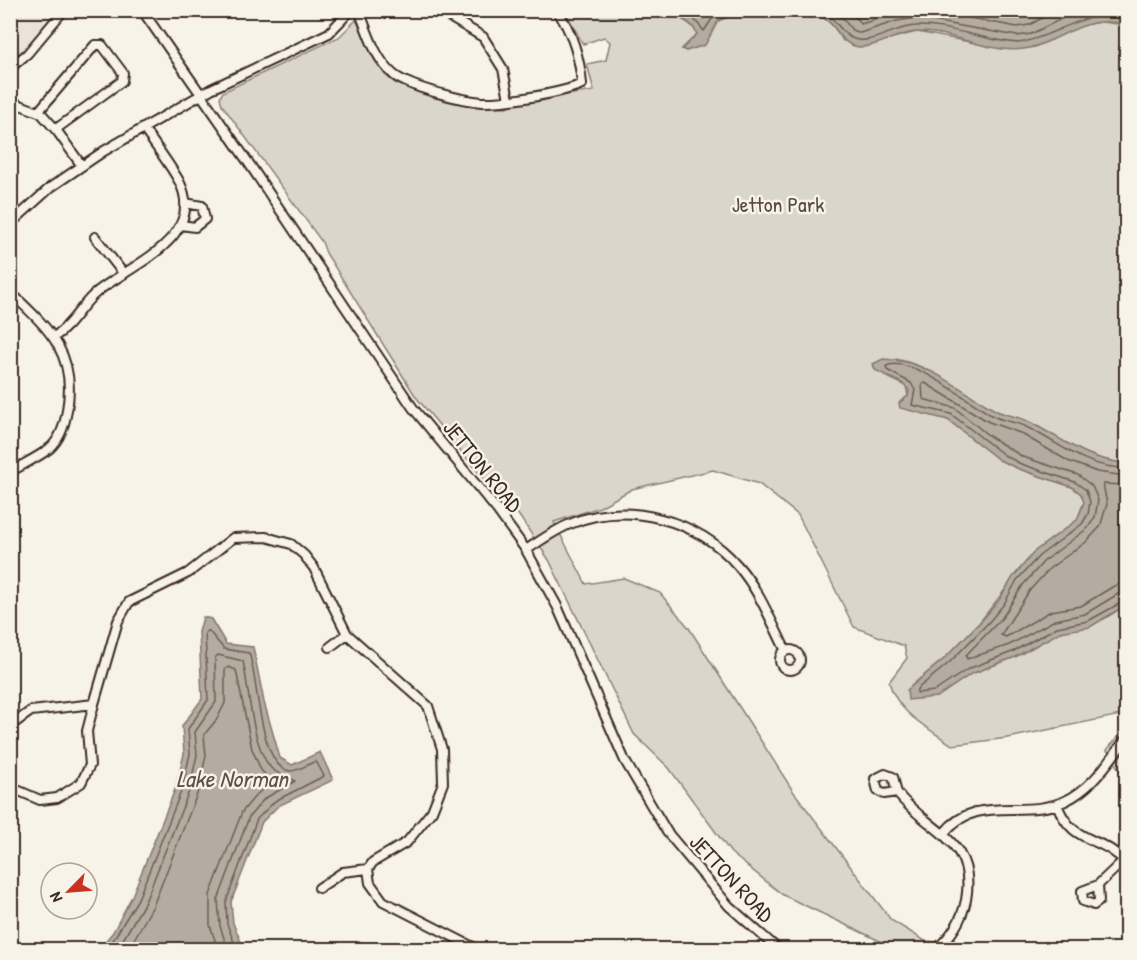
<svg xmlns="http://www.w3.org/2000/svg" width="1137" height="960" viewBox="0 0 1137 960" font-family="'Patrick Hand',sans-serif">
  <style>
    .built { fill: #e9e4d9 }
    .green { fill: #dbd6cb; stroke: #8b8074; stroke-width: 1.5 }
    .water { fill: #b4aca0; stroke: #84786c; stroke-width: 1.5 }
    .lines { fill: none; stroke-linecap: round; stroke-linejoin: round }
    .shore { stroke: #6b5e52; stroke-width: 1.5 }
    .minor-casing { stroke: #3b2a1e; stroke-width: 12 }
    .minor { stroke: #f7f3e8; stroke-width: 8 }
    .labels { text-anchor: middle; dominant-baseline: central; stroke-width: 5; stroke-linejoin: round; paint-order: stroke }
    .park-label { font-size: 22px; fill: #5b4c41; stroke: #f7f3e8 }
    .street-label { font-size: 22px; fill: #3b2a1e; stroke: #f7f3e8 }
    .water-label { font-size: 24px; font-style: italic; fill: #5f5145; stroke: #f7f3e8 }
  </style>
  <rect width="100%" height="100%" fill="#f7f3e8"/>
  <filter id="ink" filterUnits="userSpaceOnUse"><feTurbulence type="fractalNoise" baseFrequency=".0167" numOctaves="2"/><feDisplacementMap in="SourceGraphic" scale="12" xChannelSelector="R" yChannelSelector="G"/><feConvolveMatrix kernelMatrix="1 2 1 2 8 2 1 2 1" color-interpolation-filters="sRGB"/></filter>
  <g filter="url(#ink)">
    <path class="built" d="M11 10 58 11 11 62 10 11Z"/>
    <path class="green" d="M565 11C595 11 685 2 697 34L682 49 686 51 705 45 718 21C738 11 805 7 825 19 833 23 838 33 843 41L884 40 917 32 1007 49 1035 47 1076 26 1101 22 1126 25V463C1084 460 1061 437 1025 420 1015 416 1004 415 994 410 962 391 934 367 896 359L885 376 906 386 908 396 901 401 948 420 1000 460 1019 469 1072 487 1081 494 1084 502 1077 520 1035 551 979 623 945 658 911 686 940 695 971 674 1015 657 1060 632 1104 619 1126 605V777L1118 768 1107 750 1125 728 1120 715 1008 738 952 745C926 726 898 714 889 682L907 658 904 646 854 627 798 515 759 484 713 470 632 489 600 507 554 522 586 584 624 578 660 593 689 628 793 791 891 920 925 941 1018 949H890L882 942 783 895 731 853 669 768 634 734 549 560 507 498 488 484 416 397 326 253 322 242 222 105 220 97 223 92 339 37 356 20 384 74 395 83 420 92 476 106 506 107 525 101 594 91 587 64 606 60 610 42 604 37 583 44Z"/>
    <path class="water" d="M1126 10V25C1091 13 1067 36 1036 46 997 60 955 30 916 32 897 33 876 48 859 47 840 45 839 27 825 19 805 7 738 11 718 21L705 45 686 51 682 49 697 34C688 12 660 16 642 11Z
      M883 359C927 360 958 389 995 410 1004 415 1015 416 1025 420 1061 437 1084 460 1126 463V605L1090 627 1060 632 1015 657 971 674 937 697 908 700 907 690 945 658 984 618 999 600 1013 577 1035 551 1077 520 1084 502 1081 494 1072 487 1019 469 999 460 948 420 900 408 899 403 908 396 909 390 902 383 875 370 873 364Z
      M203 617 211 619 226 644 253 647 264 702 280 758 292 765 320 752 333 780 278 806 262 822 231 902 233 923 244 949H99L113 932 132 896 176 787 184 754 182 726 202 699 199 632Z"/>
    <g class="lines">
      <path class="shore" d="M678 10 694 19 704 31 714 16 733 10
        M818 10C838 16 840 37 858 40 873 43 898 26 916 26 950 25 984 41 1018 43 1055 38 1087 6 1126 18
        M836 10 852 30 860 33 897 21 916 18 1017 36 1031 34 1073 13 1092 10
        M850 10 861 24 906 10
        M929 10 1017 27 1029 25 1057 10
        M1126 468C1083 468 1058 441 1022 425 1012 421 1001 421 991 415 969 402 912 355 886 366L887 370 911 383 915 390 912 405 951 414 1004 455 1021 464 1075 482 1086 490 1090 502 1088 514 1082 524 1039 556 1017 580 1004 604 989 622 949 663 917 689V693L935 691 968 669 1012 652 1057 627 1088 621 1126 600
        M1126 476 1097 472 1068 461 1020 433 989 422 925 383 922 384 923 399 955 408 989 436 1023 457 1078 475 1092 486 1098 500 1095 517 1088 528 1044 561 1023 585 1002 618 966 655 967 659 1009 645 1055 620 1085 614 1118 594 1126 592
        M1126 485 1103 484 1107 504 1100 527 1086 542 1050 568 1030 590 1001 635 1006 637 1051 611 1081 606 1114 586 1126 583
        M107 950 138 899 182 789 190 754 188 729 208 700 205 633 208 630 224 649 249 653C258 676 259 768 290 771 299 771 308 764 316 761L324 776 275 801 257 819 226 902 227 924 237 950
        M117 950 145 902 189 791 197 755 195 732 216 702 215 658 218 655 243 661C249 689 252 747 271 768 279 776 289 776 295 781L264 799 249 817 218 900 220 926 228 950
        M128 950 153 906 197 794 206 756 204 735 217 719 225 703V670L228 667 236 670 252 749 261 770 272 782 256 795 242 812 210 895V925L218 950"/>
      <defs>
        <path id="minor" d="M142 10 248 162 413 408 497 510 526 550 557 606 625 761 667 832 729 906 779 950
          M359 10C368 33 375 59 394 75 411 88 461 100 482 102 503 103 563 93 582 84 580 60 572 29 556 10
          M438 10 483 37 503 69 509 99
          M10 68 27 54 64 10
          M10 101 41 113 57 131 82 166
          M38 112 95 45H102L123 73 122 81 56 129
          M10 224 51 187 104 151 211 89 329 33 351 10
          M181 225 195 227 205 219 202 206 185 203
          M95 237 123 273
          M10 292C49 329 77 353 67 410 65 424 61 438 50 448 39 457 23 464 10 472
          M54 337C73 325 81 304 98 291 131 265 208 237 179 181 169 163 155 145 143 128
          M526 550C540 541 555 530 570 524 627 500 699 520 738 566 759 590 772 623 786 651
          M330 647 347 634
          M780 660a10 10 0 1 1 20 0a10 10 0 1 1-20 0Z
          M94 704 118 621 129 602 188 573 233 538 266 537 291 544 304 555 314 568 347 634 428 706 442 749 443 783 432 811 407 842 373 862 368 869
          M10 726 31 711 94 704 87 731 90 765 81 783 57 798 40 800 17 790 10 783
          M897 792 884 794 878 791 875 779 885 774 893 777C895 782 895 790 898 794 927 831 977 839 966 900 962 920 951 937 935 950
          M1057 804C1072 846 1101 834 1126 863
          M944 833C976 793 1024 820 1065 801 1093 788 1108 762 1126 739
          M368 869 370 883 383 901 479 950
          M1098 885 1099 901 1094 905 1083 901 1082 891 1098 885 1124 860
          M319 888 343 872 368 869"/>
      </defs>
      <use href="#minor" class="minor-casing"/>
      <use href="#minor" class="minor"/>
    </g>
  </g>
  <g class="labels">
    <g class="park-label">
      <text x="778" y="204">Jetton Park</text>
    </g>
    <g class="street-label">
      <text transform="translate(483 466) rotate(51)">JETTON ROAD</text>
      <text transform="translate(732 878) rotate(47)">JETTON ROAD</text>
    </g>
    <g class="water-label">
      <text x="232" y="778">Lake Norman</text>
    </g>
  </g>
  <rect width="1137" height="960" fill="none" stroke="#f7f3e8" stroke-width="36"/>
  <rect x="18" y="18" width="1101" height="924" fill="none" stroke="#3b2a1e" stroke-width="2" filter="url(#ink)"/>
  <g transform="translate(69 891) rotate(245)"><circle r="28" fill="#f7f3e8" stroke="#aca397" stroke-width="1.5"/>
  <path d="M0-4.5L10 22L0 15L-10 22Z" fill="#c8321e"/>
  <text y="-9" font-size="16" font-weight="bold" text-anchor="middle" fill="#3b2a1e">N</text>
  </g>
</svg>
